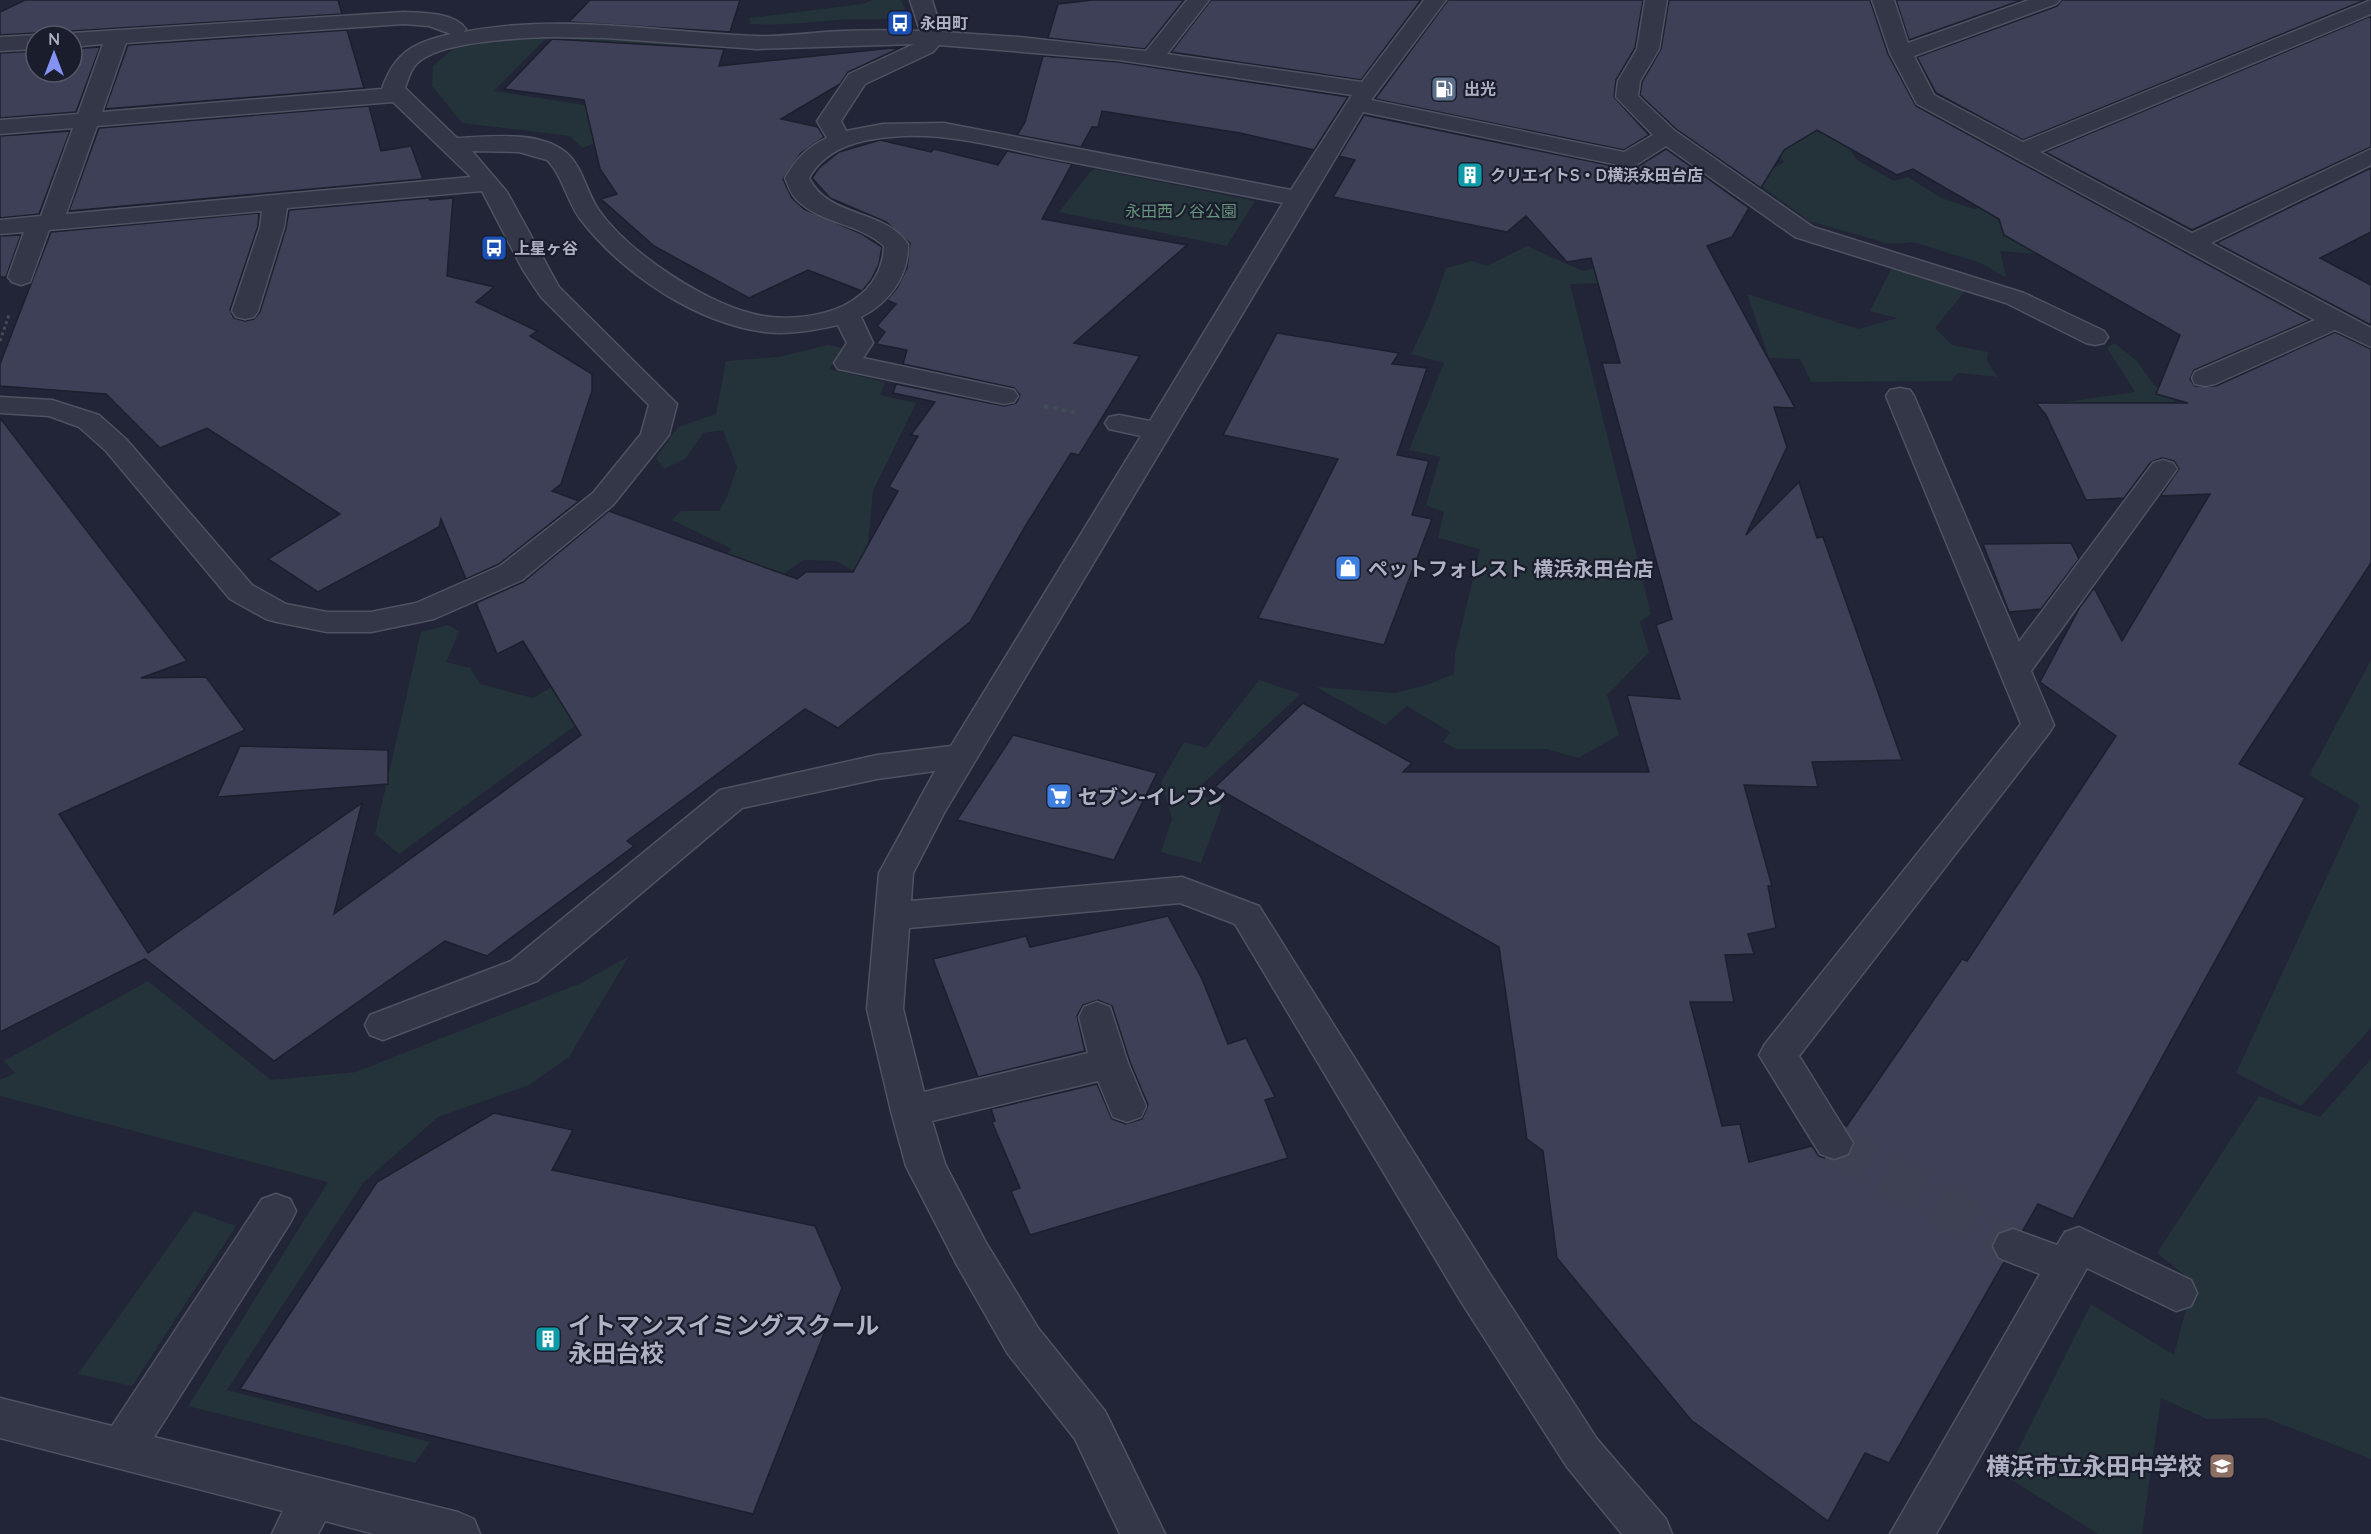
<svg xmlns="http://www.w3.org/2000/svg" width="2371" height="1534" viewBox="0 0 2371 1534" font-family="Quicksand,'Noto Sans JP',sans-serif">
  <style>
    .green { fill: #243239 }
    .building { fill: #3d4057; stroke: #1c1f2e; stroke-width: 1.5 }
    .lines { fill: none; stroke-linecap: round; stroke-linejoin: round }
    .minor-tunnel { stroke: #3d4153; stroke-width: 40; stroke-dasharray: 40 20; stroke-linecap: butt }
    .minor-casing { stroke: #4f5262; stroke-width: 3 }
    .path-far1 { stroke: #404d55; stroke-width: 3; stroke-dasharray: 3 3; stroke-linecap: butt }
    .path { stroke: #404d55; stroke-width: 4; stroke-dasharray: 4.5 4.5; stroke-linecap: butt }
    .minor { fill: #343748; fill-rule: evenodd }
    .labels { text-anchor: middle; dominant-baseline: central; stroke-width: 4.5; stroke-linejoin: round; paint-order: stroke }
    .far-poi-label { font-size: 16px; font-weight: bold; fill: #afb1c4; stroke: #1a1d2c; text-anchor: start }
    .far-park-label { font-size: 16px; fill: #67947d; stroke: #1a1d2c }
    .poi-label { font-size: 20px; font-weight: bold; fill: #afb1c4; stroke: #1a1d2c; text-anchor: start }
    .near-poi-label { font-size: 24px; font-weight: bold; fill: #afb1c4; stroke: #1a1d2c; text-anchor: start }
  </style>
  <rect width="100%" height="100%" fill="#212537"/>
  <path class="green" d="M872 0H901L907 13C886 23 862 18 838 20 808 22 780 26 750 24L749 18 862 4Z
    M536 31 717 45 708 53 546 38 494 91 611 109 622 132 582 148 570 136 462 123 432 86 433 66 456 46Z
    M1736 87 1842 138 1857 160 1894 181 1908 177 1941 198 1974 209 1998 202 2076 265 2062 269 2037 254 2000 251 2006 277 1978 262 1913 242 1890 244 1809 221 1753 180 1784 162Z
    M1095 169 1255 201 1227 246 1059 212 1090 172Z
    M1527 246 1583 271 1641 257 1697 281 1570 284 1651 614 1640 622 1649 652 1607 695 1619 735 1578 758 1547 749H1457L1443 742 1450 732 1407 706 1385 725 1316 687 1395 693 1426 685 1454 674 1455 654 1480 549 1438 538 1444 512 1426 505 1440 457 1409 450 1444 363 1411 354 1430 314 1446 268 1472 261 1487 266Z
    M1892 267 1965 291 1935 328 1952 345 1988 352 1987 361 1998 377 1958 373 1951 381 1811 382 1800 359 1769 358 1747 294 1859 329 1897 318 1870 311Z
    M2114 343 2137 361 2155 386 2177 399 2161 409 2047 415 2038 406 2135 392 2107 348Z
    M828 345 844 348 829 369 885 382 880 395 916 403 873 491 867 553 949 625 836 561 803 560 399 854 375 834 421 632 449 625 459 632 446 662 470 668 480 684 533 698 640 634 732 549 672 520 681 511H719L727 497 737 467 723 430 703 433 685 459 664 469 656 458 678 427 716 414 726 361 778 357Z
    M2371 660V1028L2301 1106 2236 1073 2360 805 2309 775Z
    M1259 680 1301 694 1195 791 1222 806 1201 863 1161 852 1172 819 1161 782 1184 742 1206 748Z
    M629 956 569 1057 529 1085 438 1117 363 1183 227 1390 430 1442 415 1463 188 1406 328 1182 0 1096V1080L15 1073 4 1061 148 981 271 1080 356 1072 581 983Z
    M2371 1059V1459L2265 1418 2207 1419 2161 1398 2142 1534H2098L2005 1476 2091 1304 2174 1355 2193 1282 2157 1253 2259 1096 2320 1117Z
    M194 1211 236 1226 132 1386 78 1374Z"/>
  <path class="building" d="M25 0H338L342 14 72 31 62 36H40L36 33 0 35V12Z
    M590 0H740L730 32 569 22Z
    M1093 0H1184L1145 49 1048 38 1058 4Z
    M1211 0H1421L1361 80 1171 52Z
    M1448 0H1643L1635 48 1616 80 1614 97 1649 135 1624 150 1375 99Z
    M1669 0H1870L1888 54 1916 106 2310 320 2194 370 2190 379 2195 386H2216L2335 332 2371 349V563L2239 764 2305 798 2073 1219 2038 1204 2023 1230 2012 1227 1997 1233 1991 1247 1997 1259 2004 1262 1889 1463 1865 1453 1828 1521 1691 1420 1557 1258 1543 1151 1527 1139 1499 947 1215 787 1303 703 1412 763 1403 772H1649L1627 695 1680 699 1656 625 1672 619 1602 363H1620L1591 258 1567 262 1526 216 1507 232 1333 197 1355 160 1339 156 1364 115 1628 169 1637 167 1666 149 1749 208 1732 237 1707 246 1795 408 1774 407 1787 447 1746 535 1799 482 1817 538 1823 537 1902 760 1812 762 1818 787 1744 785 1772 886H1768L1776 928 1748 934 1754 954 1725 955 1734 1002H1690L1722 1126 1740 1124 1749 1162 1812 1146 1819 1156 1833 1161 1850 1155 1855 1142 1846 1127 1962 959 1967 961 2116 736 2040 682 2080 607 2094 588 2122 641 2210 494 2160 496 2179 469 2174 461 2162 458 2151 462 2124 498 2086 500 2046 415 2036 403H2188L2156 394 2180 335 2004 235 1999 219 1913 169 1897 175 1817 130 1784 150 1761 188 1676 129 1640 95 1642 82 1661 49Z
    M1896 0H2022L1909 40Z
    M2062 0H2365L2023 140 1936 93 1917 57 2057 6Z
    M2371 16V147L2192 230 2045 152Z
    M347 30 364 88 105 109 128 45Z
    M552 39 724 49 719 66 902 47 848 72 840 84 781 119 818 127 824 137 801 153 783 179 792 198 804 209 862 234 882 247 879 264 871 280 862 291 808 270 749 298 654 246 601 199 617 194 600 169 584 100 504 89Z
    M100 47 76 112 0 118V53L36 51V72H72V49Z
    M1043 56 1119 62 1348 97 1314 150 1240 133 1102 111 1098 127H1092L1081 147 1017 135 1025 122Z
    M369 106 381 151 411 146 423 179 69 211 99 128Z
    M70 131 39 214 0 218V136Z
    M880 140 931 152 934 149 998 165 1007 151 1072 164 1042 219 1187 245 1074 343 1140 356 1079 455 1071 453 1026 525 970 622 838 728 805 709 627 841 634 846 487 956 445 941 274 1061 145 959 0 1032V418L187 661 141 678 206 677 245 730 59 814 148 953 362 803 334 914 581 735 523 641 497 654 476 603 523 582 609 511 797 579 806 572H853L898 491 889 487 918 436 911 435 935 402 893 393 896 384 1004 406 1016 403 1020 395 1014 388 903 364 907 350 876 344 885 332 877 326 896 304 887 300 897 288 907 268 910 243 886 222 830 198 812 178 819 168 839 152Z
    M2371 168V232L2320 258 2371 285V325L2216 243Z
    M429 198 430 200 453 198 447 276 494 287 476 302 537 331 530 336 592 374V391L561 484 552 491 579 501 499 564 466 579 441 519 439 527 318 592 268 559 340 514 207 428 160 448 106 394 0 386V364L51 232 259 213 258 226 230 310 234 318 245 321 254 319 260 312 286 228 289 210Z
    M21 235 6 277H0V236Z
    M1277 333 1399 353 1392 364 1427 368 1397 455 1429 461 1412 515 1432 519 1384 645 1258 618 1338 459 1223 435Z
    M2071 543 2079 559 2041 609 2009 612 1983 544Z
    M1013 735 1157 773 1114 860 957 820Z
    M240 746 388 750V784L217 797Z
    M1168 916 1202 979 1228 1044 1246 1038 1275 1097 1265 1100 1288 1158 1030 1235 1011 1191 1020 1188 992 1122 995 1121 991 1109 1097 1084 1112 1119 1126 1124 1142 1119 1148 1105 1130 1062 1112 1006 1098 1000 1083 1005 1077 1016 1085 1051 978 1077 933 959 1026 936 1030 947Z
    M494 1113 573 1130 552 1170 815 1226 842 1288 753 1514 240 1389 377 1182Z"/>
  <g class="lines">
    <path class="minor-tunnel" d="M1834 1143 2013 1246"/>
    <defs>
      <path id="minor" d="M910 0H932L942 32 1019 37 1146 51 1187 0H1209L1167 54 1362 82 1424 0H1446L1371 100 1624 152 1653 135 1616 97 1618 81 1637 49 1645 0H1667L1659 49 1640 81 1638 96 1675 131 1813 227 2024 293 2104 331 2108 337 2104 343 2095 345 2086 343 2006 303 1795 237 1666 146 1636 165 1628 167 1363 112 944 813 913 873 911 901 1182 877 1259 906 1490 1274 1597 1439 1666 1519 1672 1534H1622L1567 1467 1460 1300 1235 924 1180 903 909 928 903 1009 924 1092 1088 1053 1079 1017 1084 1007 1097 1002 1110 1007 1128 1063 1146 1106 1141 1117 1127 1122 1113 1117 1098 1081 932 1121 945 1164 985 1241 1038 1328 1105 1411 1165 1534H1120L1075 1439 1008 1354 957 1265 906 1166 891 1111 867 1009 879 873 935 771 877 779 742 808 537 981 383 1040 370 1035 365 1025 370 1015 511 961 720 790 877 755 951 746 1141 436 1109 429 1105 423 1109 417 1119 415 1150 421 1283 203C1206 188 1129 173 1051 158 1003 148 953 134 904 136 867 138 828 144 809 178 828 218 885 209 908 244 909 276 889 303 861 317L873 343 863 358 1014 390 1018 396 1014 402 1004 404 838 369 834 363 847 343 838 325C815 330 789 335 765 332 696 323 623 274 581 220 567 202 563 176 547 160L519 152 472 151 507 192 559 287 677 404 669 435 613 505 522 580 434 619 371 632H327L277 622 266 619 230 599 106 451 79 427 49 416 0 413V397L52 400 99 415 126 439 252 585 286 604 327 612H371L416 603 500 566 593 493 641 434 649 405 541 297 523 270 482 191 287 208 284 227 258 311 254 317 245 319 236 317 232 311 260 227 262 211 49 230 30 282 21 285 12 282 8 277 24 232 0 234V220L41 216 73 128 0 134V120L78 114 103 44 72 47V36H64L72 33 404 12C422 13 454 12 466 29L464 32C560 13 658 32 756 36 778 37 801 34 824 32 856 30 888 30 920 31ZM404 24 429 26 451 34C414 42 394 53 382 89L102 112 126 43ZM545 37 606 38 757 49 914 44 849 74 817 121 827 138C807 147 796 159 785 178 788 185 791 194 796 199 820 224 859 223 884 246 883 273 868 294 843 306 820 317 787 320 763 316 710 307 628 253 598 209 586 191 582 164 564 151 536 130 489 137 457 138L405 88C407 82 410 72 414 67 432 41 515 39 545 37ZM939 45 1119 60 1352 95 1291 190 944 123 883 124 846 131 841 121 865 84 933 52ZM393 102 471 177 66 214 97 126Z
        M1872 0H1894L1908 43 2029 0H2060L2056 4 1914 56 1934 95 2023 142 2371 0V14L2040 152 2192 233 2371 149V165L2211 243 2371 328V347L2335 330 2215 384 2205 386 2195 384 2192 378 2195 372 2315 320 1917 104 1890 53Z
        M36 35 38 36H36V49L0 51V37Z
        M1900 388 1910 390 1914 396 2019 642 2153 463 2163 460 2173 463 2177 469 2031 671 2054 725 2049 733 1799 1056 1853 1143 1848 1154 1834 1159 1820 1154 1759 1055 1765 1044 2021 724 1886 396 1890 390Z
        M276 1194 290 1199 296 1211 290 1223 154 1437 458 1512 474 1519 480 1534H374L325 1521 318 1534H272L283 1511 0 1438V1398L112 1426 262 1199Z
        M2079 1227 2191 1280 2197 1293 2191 1306 2176 1311 2087 1268 1936 1534H1890L2040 1274 1999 1258 1993 1246 1999 1234 2013 1229 2057 1245 2065 1232Z"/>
    </defs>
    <use href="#minor" class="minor-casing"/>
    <path class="path-far1" d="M0 341 9 315"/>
    <path class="path" d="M1044 406 1077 413"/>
    <use href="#minor" class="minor"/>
  </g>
  <defs>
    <symbol id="bus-square" viewBox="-11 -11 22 22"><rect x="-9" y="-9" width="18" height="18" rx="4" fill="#1a4fb4" stroke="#1a1d2c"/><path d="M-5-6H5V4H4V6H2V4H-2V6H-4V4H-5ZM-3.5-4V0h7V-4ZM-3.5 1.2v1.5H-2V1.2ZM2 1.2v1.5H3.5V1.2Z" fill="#fff"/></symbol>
    <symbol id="fuel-square" viewBox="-11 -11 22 22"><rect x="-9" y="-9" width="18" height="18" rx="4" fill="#5c6f8a" stroke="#1a1d2c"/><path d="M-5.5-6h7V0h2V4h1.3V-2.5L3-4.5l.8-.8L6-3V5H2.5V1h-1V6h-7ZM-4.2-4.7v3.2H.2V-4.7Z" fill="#fff"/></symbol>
    <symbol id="building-square" viewBox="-11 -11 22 22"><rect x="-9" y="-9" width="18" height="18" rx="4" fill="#0f9aa8" stroke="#1a1d2c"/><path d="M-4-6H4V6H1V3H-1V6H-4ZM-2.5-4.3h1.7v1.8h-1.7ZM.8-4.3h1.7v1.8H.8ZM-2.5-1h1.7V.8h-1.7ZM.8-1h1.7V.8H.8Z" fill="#fff"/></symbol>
    <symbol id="shop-square" viewBox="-11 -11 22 22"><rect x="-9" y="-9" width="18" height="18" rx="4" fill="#3f7fe0" stroke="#1a1d2c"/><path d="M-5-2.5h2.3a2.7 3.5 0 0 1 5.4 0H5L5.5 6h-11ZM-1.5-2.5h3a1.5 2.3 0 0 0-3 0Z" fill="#fff"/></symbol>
    <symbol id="supermarket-square" viewBox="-11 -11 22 22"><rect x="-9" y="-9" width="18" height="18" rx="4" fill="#3f7fe0" stroke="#1a1d2c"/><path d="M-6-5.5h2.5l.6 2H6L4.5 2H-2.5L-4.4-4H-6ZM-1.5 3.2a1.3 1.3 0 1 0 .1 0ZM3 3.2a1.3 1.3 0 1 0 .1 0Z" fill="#fff"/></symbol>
    <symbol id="school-square" viewBox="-11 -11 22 22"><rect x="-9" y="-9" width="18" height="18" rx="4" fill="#8d6e63" stroke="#1a1d2c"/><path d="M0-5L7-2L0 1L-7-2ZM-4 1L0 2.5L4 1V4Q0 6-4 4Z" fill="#fff"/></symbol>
  </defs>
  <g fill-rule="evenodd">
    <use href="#bus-square" x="885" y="8" width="30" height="30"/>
    <use href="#fuel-square" x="1429" y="74" width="30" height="30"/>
    <use href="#building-square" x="1455" y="160" width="30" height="30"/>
    <use href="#bus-square" x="479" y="233" width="30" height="30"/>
    <use href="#shop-square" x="1333" y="553" width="30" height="30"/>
    <use href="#supermarket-square" x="1044" y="781" width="30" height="30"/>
    <use href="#building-square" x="533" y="1324" width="30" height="30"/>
    <use href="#school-square" x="2207" y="1451" width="30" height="30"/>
  </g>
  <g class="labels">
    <g class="far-poi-label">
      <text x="920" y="23">永田町</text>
      <text x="1464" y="89">出光</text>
      <text x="1490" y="175">クリエイトS・D横浜永田台店</text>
      <text x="514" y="248">上星ヶ谷</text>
    </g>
    <g class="far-park-label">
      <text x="1181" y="211">永田西ノ谷公園</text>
    </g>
    <g class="poi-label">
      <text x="1368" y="568">ペットフォレスト 横浜永田台店</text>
      <text x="1078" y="796">セブン-イレブン</text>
    </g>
    <g class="near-poi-label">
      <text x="568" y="1325">イトマンスイミングスクール<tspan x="568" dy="28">永田台校</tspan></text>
      <text x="2202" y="1466" text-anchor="end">横浜市立永田中学校</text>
    </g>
  </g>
  <g transform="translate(54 54)"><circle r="28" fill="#1a1d2c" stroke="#565869" stroke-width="1.5"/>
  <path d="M0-4.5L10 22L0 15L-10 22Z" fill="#8492f4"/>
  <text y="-9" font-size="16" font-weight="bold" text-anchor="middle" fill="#afb1c4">N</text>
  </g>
</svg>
